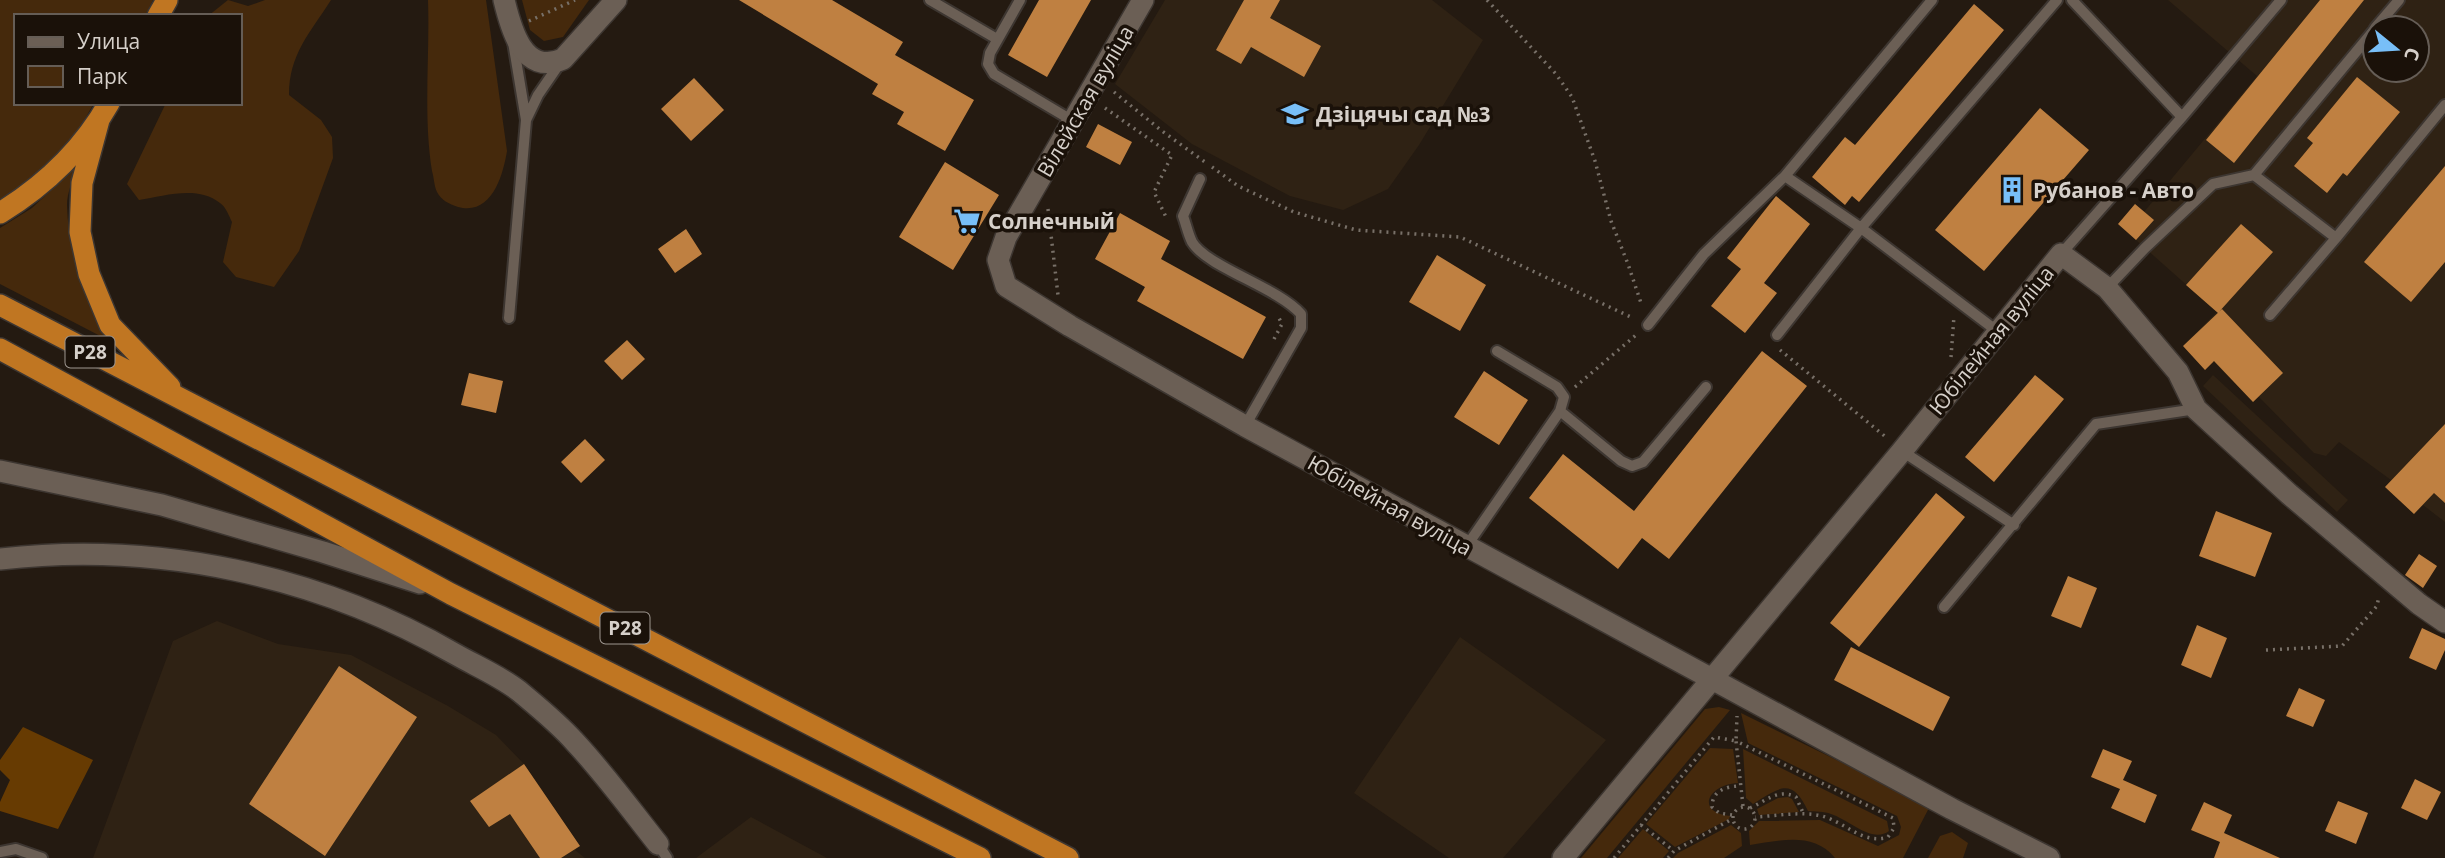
<svg xmlns="http://www.w3.org/2000/svg" width="2445" height="858" viewBox="0 0 2445 858" font-family="'Open Sans',sans-serif">
  <style>
    .built { fill: #2f2214; fill-rule: evenodd }
    .green { fill: #45290c }
    .water { fill: #673b02 }
    .building { fill: #bf8041 }
    .lines { fill: none; stroke-linecap: round; stroke-linejoin: round }
    .lane-casing { stroke: #3d3631; stroke-width: 14 }
    .street-casing { stroke: #3d3631; stroke-width: 24 }
    .secondary-casing { stroke: #3d3631; stroke-width: 24 }
    .highway-casing { stroke: #3d3631; stroke-width: 24 }
    .path { stroke: #787068; stroke-width: 3.5; stroke-dasharray: 2 5; stroke-linecap: butt }
    .lane { stroke: #6b5f55; stroke-width: 10 }
    .street { stroke: #6b5f55; stroke-width: 21 }
    .secondary { stroke: #6b5f55; stroke-width: 21 }
    .highway { stroke: #c07622; stroke-width: 21 }
    .labels { text-anchor: middle; dominant-baseline: central; stroke-width: 7; stroke-linejoin: round; paint-order: stroke }
    .shield { fill: #1a1109; stroke: #9e9790; stroke-width: 2 }
    .shield-label { font-size: 19px; font-weight: bold; fill: #d6d0ca }
    .street-label { font-size: 21px; fill: #d6d0ca; stroke: #1a1109 }
    .poi-label { font-size: 21px; font-weight: bold; fill: #d6d0ca; stroke: #1a1109; text-anchor: start }
  </style>
  <rect width="100%" height="100%" fill="#241a11"/>
  <path class="built" d="M1165 0H1432L1483 40 1419 145 1388 189 1343 210 1290 196 1192 144 1115 84Z
    M2168 0H2445V522L2423 505 2414 514 2385 487 2391 480 2339 442 2326 456 2314 453 2259 397 2253 402 2214 362 2205 370 2183 346 2217 312 2118 224 2135 204 2144 212 2257 76ZM2375 28H2417V70H2375Z
    M2213 375 2348 500 2337 512 2203 386Z
    M217 621 278 644 351 655 448 706 496 735 524 764 580 846 575 850 585 858H93L173 641Z
    M1460 637 1606 740 1503 858H1449L1354 793Z
    M751 817 827 858H696Z"/>
  <path class="green" d="M0 0H153L145 16H16V103H94L78 131 33 180 0 202Z
    M228 0 248 6 265 0H331C310 33 289 54 289 95L321 120 332 137 333 158 299 251 274 287 236 277 223 262 232 222C229 216 226 207 220 203 198 185 164 196 139 200L127 184 166 103H240V16H208Z
    M428 0H486L507 151C503 175 492 216 458 207 449 204 441 200 437 192 434 186 434 177 432 171 423 115 430 56 428 0Z
    M522 0H589L563 37 544 41 530 30Z
    M75 168C73 180 67 193 67 205 68 254 87 298 108 340L0 284V228L32 208Z
    M1719 707 1730 710 1607 858H1581L1705 709Z
    M1741 713 1930 806 1903 858H1835C1813 831 1779 841 1750 845L1749 831 1759 821 1820 820 1878 846 1899 835 1901 827 1897 816 1748 743Z
    M1710 748 1733 749 1738 783C1709 784 1694 812 1730 816L1729 819 1675 847 1646 824Z
    M1743 749 1887 821 1889 831C1872 844 1848 819 1831 814 1824 811 1815 812 1808 811 1792 777 1780 787 1753 804L1746 798Z
    M1788 797 1792 799 1799 812 1759 815 1757 809 1778 798Z
    M1731 825 1741 833 1742 846 1724 858H1673L1678 853Z
    M1643 829 1669 851 1663 858H1618Z
    M1952 832 1968 843 1963 858H1928L1940 836Z"/>
  <path class="water" d="M23 727 93 760 58 829 0 811V802L10 780 0 770V760Z"/>
  <path class="building" d="M739 0H832L903 42 895 55 974 100 945 151 897 124 904 112 872 94 878 84Z
    M1039 0H1091L1047 77 1008 55Z
    M1244 0H1280L1270 18 1321 46 1304 77 1251 47 1241 64 1216 50Z
    M2320 0H2364L2234 163 2206 140Z
    M1974 4 2004 30 1859 202 1852 196 1845 205 1812 177 1845 137 1855 145Z
    M2357 77 2400 112 2347 176 2343 173 2327 193 2294 166 2313 143 2307 138Z
    M694 78 724 110 691 141 661 109Z
    M2040 108 2089 150 1984 271 1935 230Z
    M1098 124 1132 142 1120 165 1086 147Z
    M945 162 999 195 953 270 899 237Z
    M2445 166V262L2411 302 2364 262Z
    M1776 196 1810 224 1764 283 1777 293 1745 333 1711 306 1741 269 1727 258Z
    M2135 204 2154 220 2136 240 2118 224Z
    M1120 213 1170 241 1161 259 1266 317 1243 359 1137 301 1145 287 1095 259Z
    M2241 224 2273 252 2218 313 2186 285Z
    M686 229 702 254 675 273 658 249Z
    M1437 255 1486 285 1460 331 1409 302Z
    M2222 309 2283 373 2253 402 2214 361 2205 370 2183 346Z
    M627 340 645 359 622 380 604 361Z
    M1762 351 1807 386 1669 559 1642 538 1618 569 1529 498 1563 454 1634 511Z
    M1484 371 1528 400 1499 445 1454 417Z
    M469 373 503 381 496 413 461 405Z
    M2035 375 2064 399 1994 482 1965 457Z
    M2445 424V503L2434 493 2414 514 2385 487Z
    M585 439 605 460 581 483 561 462Z
    M1936 493 1965 517 1859 647 1830 623Z
    M2216 511 2272 533 2255 577 2199 556Z
    M2419 554 2437 566 2423 588 2405 575Z
    M2068 576 2097 588 2081 628 2051 616Z
    M2197 625 2227 638 2211 678 2181 665Z
    M2422 628 2445 639V650L2436 670 2409 658Z
    M1851 647 1950 697 1933 731 1834 680Z
    M339 666 417 717 325 856 249 804Z
    M2299 688 2325 700 2313 727 2286 716Z
    M2103 749 2132 761 2123 780 2157 795 2145 823 2111 808 2120 789 2091 777Z
    M524 764 580 846 561 858H540L510 814 489 827 470 801Z
    M2415 779 2441 792 2427 820 2401 808Z
    M2338 801 2368 813 2356 844 2325 831Z
    M2204 802 2232 815 2224 833 2280 858H2214L2220 842 2191 830Z"/>
  <g class="lines">
    <defs>
      <path id="lane" d="M930 0 997 39
        M1020 0 990 53 988 64 994 74 1073 121
        M2072 0 2182 117
        M2375 28 2399 0
        M526 120 538 95 560 63
        M2254 175 2336 238 2445 105
        M1785 176 1932 0
        M1200 179 1183 216C1186 224 1188 234 1192 242 1207 267 1277 287 1301 314V328L1245 426
        M2061 254 2182 117 2281 0
        M2107 288 2145 248 2213 184 2254 175 2375 29
        M2270 315 2336 238
        M509 318 526 120 513 42
        M1648 325 1704 254 1785 176 1861 228 1997 331
        M1777 335 1861 228 2057 0
        M1560 411 1621 461 1632 466 1643 462 1706 387
        M1902 451 2014 525
        M1466 547 1560 411 1564 397 1557 387 1497 351
        M1944 607 2096 424 2196 409
        M658 844 667 858
        M0 852 16 849 42 858"/>
      <path id="street" d="M504 0C511 29 523 76 563 59L616 0
        M1143 0 1006 237 998 260 1006 286 1070 326 1245 426 1952 809 2049 858
        M0 559C158 541 317 575 455 654 476 666 500 676 519 691 538 707 558 723 574 741 604 773 631 810 658 844
        M1563 858 1902 451 2061 254 2107 288 2178 372 2196 409 2289 494 2419 604 2445 622"/>
      <path id="secondary" d="M0 471 162 505 323 552 420 583"/>
      <path id="highway" d="M158 16 167 0
        M99 120 82 183 80 232 89 274 110 325 170 387
        M0 213C44 186 83 149 109 103
        M0 305 1068 858
        M0 349 451 594 980 858"/>
    </defs>
    <use href="#lane" class="lane-casing"/>
    <use href="#street" class="street-casing"/>
    <use href="#secondary" class="secondary-casing"/>
    <use href="#highway" class="highway-casing"/>
    <path class="path" d="M1487 0 1556 74 1572 97 1595 161 1611 221 1628 264 1642 306
      M529 21 575 0
      M1114 92 1162 131 1205 162
      M1105 108 1172 155 1154 192 1167 219
      M1212 167 1238 186 1294 212 1356 230 1460 237 1633 318
      M1048 209 1058 295
      M1274 339 1282 324 1279 318
      M1780 350 1887 438
      M1951 357 1954 316
      M1575 387 1636 335
      M2266 650 2342 646 2377 606 2379 596
      M1743 806 1736 741 1893 818 1894 828 1888 837C1863 845 1845 822 1822 816 1801 811 1776 816 1755 817
      M1733 818a11 11 0 1 1 22 0a11 11 0 1 1-22 0Z
      M1750 808C1766 801 1778 788 1796 797L1804 815
      M1732 815 1719 813 1712 807C1712 790 1727 786 1741 786
      M1641 825 1674 851
      M1614 858 1714 737 1736 741 1737 716
      M1668 858 1674 851 1732 819"/>
    <use href="#lane" class="lane"/>
    <use href="#street" class="street"/>
    <use href="#secondary" class="secondary"/>
    <use href="#highway" class="highway"/>
  </g>
  <defs>
    <symbol id="school-bare" viewBox="-9 -9 18 18"><path d="M0-5L7-2L0 1L-7-2ZM-4 1L0 2.5L4 1V4Q0 6-4 4Z" fill="#78bff8" stroke="#1a1109" stroke-width="2.5" paint-order="stroke"/></symbol>
    <symbol id="building-bare" viewBox="-9 -9 18 18"><path d="M-4-6H4V6H1V3H-1V6H-4ZM-2.5-4.3h1.7v1.8h-1.7ZM.8-4.3h1.7v1.8H.8ZM-2.5-1h1.7V.8h-1.7ZM.8-1h1.7V.8H.8Z" fill="#78bff8" stroke="#1a1109" stroke-width="2.5" paint-order="stroke"/></symbol>
    <symbol id="supermarket-bare" viewBox="-9 -9 18 18"><path d="M-6-5.5h2.5l.6 2H6L4.5 2H-2.5L-4.4-4H-6ZM-1.5 3.2a1.3 1.3 0 1 0 .1 0ZM3 3.2a1.3 1.3 0 1 0 .1 0Z" fill="#78bff8" stroke="#1a1109" stroke-width="2.5" paint-order="stroke"/></symbol>
  </defs>
  <g fill-rule="evenodd">
    <use href="#school-bare" x="1276" y="95" width="38" height="38"/>
    <use href="#building-bare" x="1993" y="171" width="38" height="38"/>
    <use href="#supermarket-bare" x="948" y="202" width="38" height="38"/>
  </g>
  <g class="labels">
    <g class="shield">
      <rect x="65.5" y="336.5" width="49" height="31" rx="5"/>
      <rect x="600.5" y="612.5" width="49" height="31" rx="5"/>
    </g>
    <g class="shield-label">
      <text x="90" y="352">Р28</text>
      <text x="625" y="628">Р28</text>
    </g>
    <g class="street-label">
      <text transform="translate(1085 101) rotate(-60)">Вілейская вуліца</text>
      <text transform="translate(1991 340) rotate(-51)">Юбілейная вуліца</text>
      <text transform="translate(1390 505) rotate(29)">Юбілейная вуліца</text>
    </g>
    <g class="poi-label">
      <text x="1316" y="114">Дзіцячы сад №3</text>
      <text x="2033" y="190">Рубанов - Авто</text>
      <text x="988" y="221">Солнечный</text>
    </g>
  </g>
  <rect x="14" y="14" width="228" height="91" fill="#1a1109" stroke="#655d56" stroke-width="2"/>
  <rect x="28" y="37" width="35" height="10" fill="#6b5f55" stroke="#655d56" stroke-width="2"/>
  <text x="77" y="49" font-size="21" fill="#d6d0ca">Улица</text>
  <rect x="28" y="66" width="35" height="21" fill="#45290c" stroke="#655d56" stroke-width="2"/>
  <text x="77" y="84" font-size="21" fill="#d6d0ca">Парк</text>
  <g transform="translate(2396 49) rotate(108)"><circle r="33" fill="#1a1109" stroke="#655d56" stroke-width="2"/>
  <path d="M0-5L12 26L0 18L-12 26Z" fill="#78bff8"/>
  <text y="-10" font-size="19" font-weight="bold" text-anchor="middle" fill="#d6d0ca">С</text>
  </g>
</svg>
